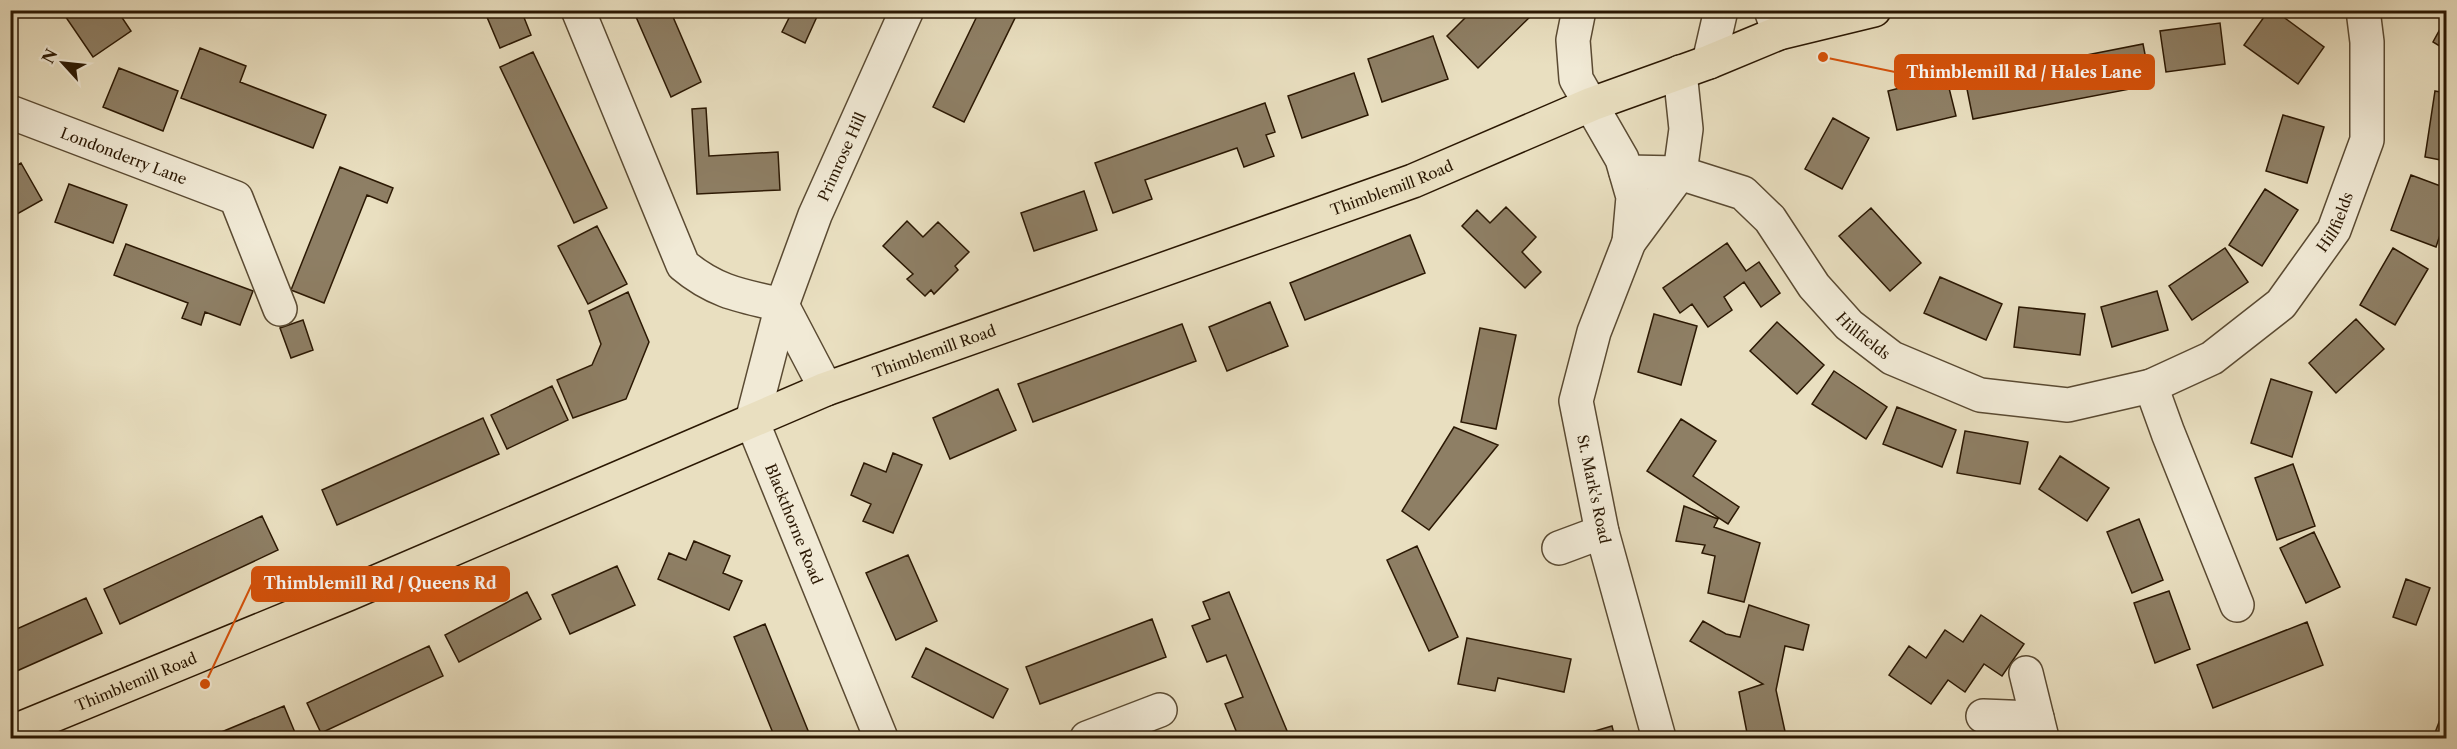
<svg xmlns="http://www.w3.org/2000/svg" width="2457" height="749" viewBox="0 0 2457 749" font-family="'Libre Caslon Text',serif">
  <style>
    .building { fill: #8e7f65; stroke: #2b1803; stroke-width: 1.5 }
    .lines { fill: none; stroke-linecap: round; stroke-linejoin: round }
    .minor-casing { stroke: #5a4a32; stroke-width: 36 }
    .major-casing { stroke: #2b1803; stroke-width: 36 }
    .minor { stroke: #f1ead6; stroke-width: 33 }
    .major { stroke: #e9dfc0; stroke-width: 33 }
    .labels { text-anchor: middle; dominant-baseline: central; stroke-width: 4.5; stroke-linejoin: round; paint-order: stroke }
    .street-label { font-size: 15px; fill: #2b1803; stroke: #f1ead6 }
    .leader { fill: none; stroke: #d5520b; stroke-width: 2 }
    .callout-dot { fill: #d5520b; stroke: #f1ead6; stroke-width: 2 }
    .callout { fill: #d5520b; stroke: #d5520b; stroke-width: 2 }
    .callout-label { font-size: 16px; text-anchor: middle; font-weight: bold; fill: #fff }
  </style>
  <rect width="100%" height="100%" fill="#e9dfc0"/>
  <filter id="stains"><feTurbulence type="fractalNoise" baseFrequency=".00333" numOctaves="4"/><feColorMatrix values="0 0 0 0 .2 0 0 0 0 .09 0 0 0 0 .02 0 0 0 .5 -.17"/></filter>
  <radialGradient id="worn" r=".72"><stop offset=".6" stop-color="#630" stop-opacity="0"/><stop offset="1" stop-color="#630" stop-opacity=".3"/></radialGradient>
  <path class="building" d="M61 10H117L131 31 93 57Z
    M484 10H521L531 35 500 48Z
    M633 10H670L701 82 671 97Z
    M793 10H820L805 43 782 32Z
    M980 10H1019L964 122 933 107Z
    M1473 10H1537L1478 68 1447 36Z
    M2269 10H2274L2324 47 2298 84 2244 45Z
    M2446 18V50L2433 42Z
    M2220 23 2225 64 2166 72 2160 31Z
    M1433 36 1448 79 1382 102 1368 59Z
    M2143 44 2151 85 1973 119 1965 79Z
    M200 48 246 66 240 82 326 115 313 148 181 98Z
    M533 52 607 208 574 223 500 67Z
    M119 68 178 91 163 131 103 107Z
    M1354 73 1368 115 1302 138 1288 96Z
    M1946 76 1956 116 1897 130 1888 91Z
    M2435 91 2446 93V161L2425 157Z
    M1265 103 1275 132 1266 135 1274 156 1244 167 1237 148 1145 180 1152 199 1113 213 1095 163Z
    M706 108 709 156 778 152 780 190 697 194 692 109Z
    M2283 115 2324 127 2307 183 2266 171Z
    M1833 118 1869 138 1842 189 1805 169Z
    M21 163 42 200 10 218V169Z
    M340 167 393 188 387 203 367 195 324 303 291 290Z
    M2411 175 2446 188V217L2436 247 2391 230Z
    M69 184 127 205 113 243 55 222Z
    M2265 189 2298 210 2262 266 2229 245Z
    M1084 191 1097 230 1034 251 1021 213Z
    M1506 207 1536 237 1522 252 1541 272 1525 288 1462 226 1477 210 1490 223Z
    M1871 208 1921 263 1890 291 1839 236Z
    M907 221 923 237 938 222 969 252 955 266 958 270 934 294 931 290 925 296 907 279 913 274 883 246Z
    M597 226 627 284 588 304 558 246Z
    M1410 235 1425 273 1305 320 1290 283Z
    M1727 243 1746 271 1759 262 1780 293 1761 307 1744 282 1724 297 1732 310 1708 327 1692 304 1680 313 1663 288Z
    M126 244 253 291 240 325 205 312 201 325 182 318 188 303 114 275Z
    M2225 248 2248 282 2192 320 2169 286Z
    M2393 248 2428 269 2395 325 2360 305Z
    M1940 277 2002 304 1986 340 1924 313Z
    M2157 291 2168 330 2112 347 2101 307Z
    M628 292 649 342 626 399 573 418 557 380 592 365 601 344 589 311Z
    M1270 302 1288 346 1227 371 1209 327Z
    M2019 307 2085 314 2080 355 2014 347Z
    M1654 314 1697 326 1681 385 1638 372Z
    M2356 319 2384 349 2336 393 2309 363Z
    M303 320 313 350 291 358 280 328Z
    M1777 322 1824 365 1797 394 1750 351Z
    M1182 324 1196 361 1033 422 1018 384Z
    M1480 328 1516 335 1496 429 1461 422Z
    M1834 371 1887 407 1866 439 1812 404Z
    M2271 379 2312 392 2292 457 2251 443Z
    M552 386 568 420 507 449 491 415Z
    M998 389 1016 430 950 459 933 418Z
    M1897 407 1956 430 1942 467 1883 444Z
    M483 418 499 454 337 525 322 490Z
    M1681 419 1716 441 1693 476 1739 507 1728 524 1647 471Z
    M1454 427 1498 445 1429 530 1402 511Z
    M1965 431 2028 442 2020 484 1957 473Z
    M893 453 922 465 893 533 863 521 871 504 851 495 864 463 886 472Z
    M2060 456 2109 488 2087 521 2039 489Z
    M2293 464 2315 526 2277 540 2255 478Z
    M1684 506 1718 519 1714 527 1760 543 1744 602 1708 593 1715 556 1702 553 1705 545 1676 541Z
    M262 516 278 550 120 624 104 589Z
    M2139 519 2163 580 2132 593 2107 532Z
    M2314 532 2340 587 2306 603 2280 548Z
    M694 541 730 556 723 573 742 581 729 610 658 579 669 553 686 560Z
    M1417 546 1458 637 1429 651 1387 560Z
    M908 555 937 621 896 640 866 573Z
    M617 566 635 605 570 634 552 595Z
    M2406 579 2430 588 2416 625 2393 617Z
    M2169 591 2190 649 2155 663 2134 603Z
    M527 592 541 619 459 662 445 635Z
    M1229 592 1290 738H1239L1225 704 1243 697 1226 655 1207 662 1192 626 1210 619 1203 602Z
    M86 598 102 633 10 674V632Z
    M1749 605 1809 625 1803 650 1785 646 1776 690 1786 736 1796 734 1797 738H1748L1739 692 1763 684 1690 641 1703 621 1726 634 1740 637Z
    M1981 615 2024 644 2002 676 1984 664 1965 692 1948 680 1931 704 1889 675 1909 646 1926 658 1945 630 1963 642Z
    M1152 619 1166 657 1040 704 1026 667Z
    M2307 622 2323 665 2213 708 2197 665Z
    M765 624 811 738H775L734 637Z
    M1467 638 1571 659 1564 692 1498 678 1495 691 1458 684Z
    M429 646 443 676 321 733 307 703Z
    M926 648 1008 689 993 718 912 677Z
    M284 706 296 735 287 738H207Z
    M2441 717 2446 719V738H2433Z
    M1612 726 1615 738H1589L1588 733Z"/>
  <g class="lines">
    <defs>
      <g id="minor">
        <path d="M578 10 683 265C715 292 742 296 782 305L826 389"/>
        <path d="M1579 10 1573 40 1576 79 1622 159 1633 197 1629 242"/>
        <path d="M1771 10 1779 33"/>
        <path d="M1709 62 1721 10"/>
        <path id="s1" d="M10 112 236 198 280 309"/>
        <path id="s2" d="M1626 172 1680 173 1743 193 1770 219 1814 286 1849 325 1892 358 1980 395 2068 405 2151 386 2212 358 2281 304 2334 230 2367 140V42L2363 10"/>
        <path d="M2151 386 2168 433 2237 605"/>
        <path d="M1559 548 1602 532"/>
        <path d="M2026 673 2042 738"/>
        <path d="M1983 716 2037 718"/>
        <path id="s3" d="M881 738 752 421 782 305 815 215 907 10"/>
        <path d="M1087 738 1160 710"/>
        <path d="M1659 738 1602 532 1576 401 1594 332 1629 242 1680 173 1686 129 1680 72"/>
      </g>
      <g id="major">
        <path id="s4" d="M10 733 348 594 826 389 1413 181 1592 104 1709 62 1779 33 1874 10"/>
      </g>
    </defs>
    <use href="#minor" class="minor-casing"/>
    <use href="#major" class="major-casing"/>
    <use href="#minor" class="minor"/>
    <use href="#major" class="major"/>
  </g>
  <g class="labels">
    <g class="street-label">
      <text stroke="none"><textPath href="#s1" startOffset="122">Londonderry Lane</textPath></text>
      <text stroke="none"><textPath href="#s3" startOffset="622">Primrose Hill</textPath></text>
      <text stroke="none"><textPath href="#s4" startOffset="1486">Thimblemill Road</textPath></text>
      <text stroke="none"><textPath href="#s2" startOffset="867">Hillfields</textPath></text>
      <text stroke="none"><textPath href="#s2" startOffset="308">Hillfields</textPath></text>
      <text stroke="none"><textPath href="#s4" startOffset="1000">Thimblemill Road</textPath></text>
      <text transform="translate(1594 489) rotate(78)">St. Mark's Road</text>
      <text transform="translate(794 524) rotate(68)">Blackthorne Road</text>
      <text stroke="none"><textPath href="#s4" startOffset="136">Thimblemill Road</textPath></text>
    </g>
  </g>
  <path class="leader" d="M1823 57L1895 72M205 684L252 584"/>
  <g class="callout-dot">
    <circle cx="1823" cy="57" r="6"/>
    <circle cx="205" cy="684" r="6"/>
  </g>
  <g class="callout">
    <rect x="1895" y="55" width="259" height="34" rx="6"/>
    <rect x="252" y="567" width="257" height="34" rx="6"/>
  </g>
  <g class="callout-label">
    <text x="2024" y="78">Thimblemill Rd / Hales Lane</text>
    <text x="380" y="589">Thimblemill Rd / Queens Rd</text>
  </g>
  <rect width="2457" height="749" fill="none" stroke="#e9dfc0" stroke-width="36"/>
  <rect x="12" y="12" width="2433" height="725" fill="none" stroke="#2b1803" stroke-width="3"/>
  <rect x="18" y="18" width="2421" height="713" fill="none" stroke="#2b1803" stroke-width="1.5"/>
  <g transform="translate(63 63) rotate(297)" stroke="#f1ead6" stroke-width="4.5" paint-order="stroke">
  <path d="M0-4.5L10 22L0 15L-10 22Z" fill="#2b1803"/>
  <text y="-9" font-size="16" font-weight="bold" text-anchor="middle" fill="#2b1803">N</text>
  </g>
  <rect width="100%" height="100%" filter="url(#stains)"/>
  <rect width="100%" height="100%" fill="url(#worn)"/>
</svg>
